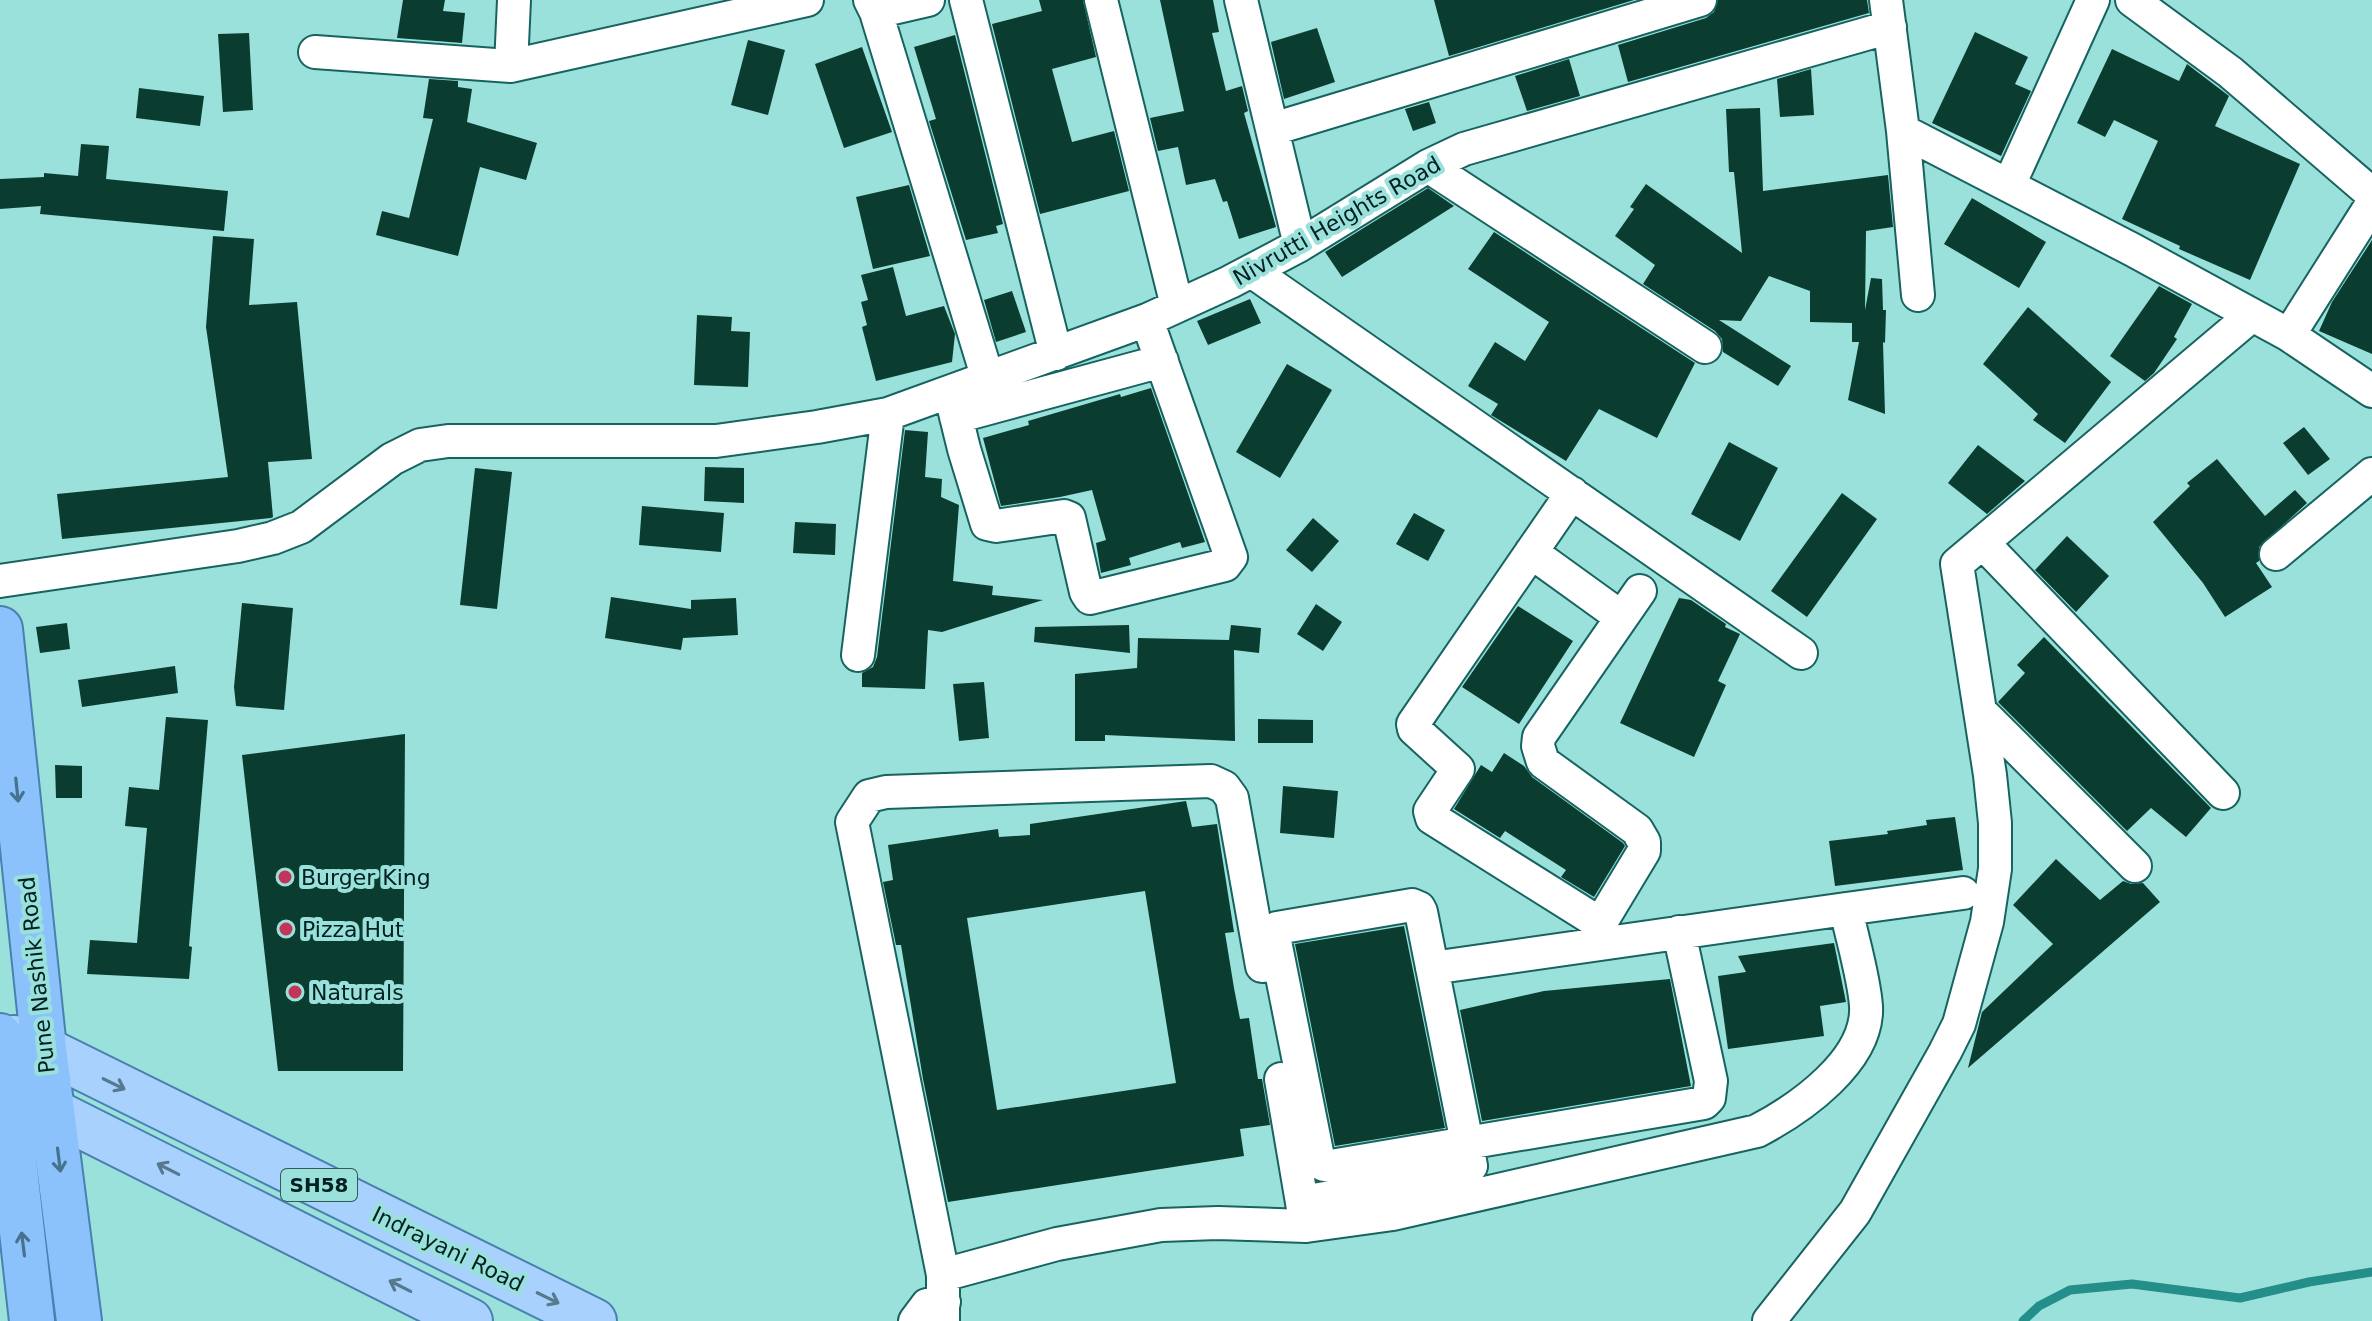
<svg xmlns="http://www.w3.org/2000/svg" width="2372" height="1321" viewBox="0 0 2372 1321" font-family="'DejaVu Sans',sans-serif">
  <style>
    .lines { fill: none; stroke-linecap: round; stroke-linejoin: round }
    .stream { stroke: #238e8a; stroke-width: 9 }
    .building { fill: #0a3d2f; fill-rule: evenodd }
    .minor-casing { stroke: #166360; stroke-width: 36 }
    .primary-casing { stroke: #4980af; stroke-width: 48 }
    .trunk-casing { stroke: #4980af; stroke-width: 48 }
    .minor { stroke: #fff; stroke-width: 32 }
    .primary { stroke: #a8d1fd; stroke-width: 44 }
    .trunk { stroke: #8bc2fc; stroke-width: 44 }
    .oneway { stroke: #47728e }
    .oneway2 { stroke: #56798e }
    .poi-dot { fill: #c43458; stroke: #9ae1dc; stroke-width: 3 }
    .labels { text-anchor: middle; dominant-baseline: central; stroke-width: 8; stroke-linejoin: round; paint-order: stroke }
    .shield { fill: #9ae1dc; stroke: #305b58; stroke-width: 2 }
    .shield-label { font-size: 20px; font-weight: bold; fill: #032120 }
    .street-label { font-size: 22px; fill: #032120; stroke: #9ae1dc }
    .poi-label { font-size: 22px; fill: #032120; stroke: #9ae1dc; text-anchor: start }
  </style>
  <rect width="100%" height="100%" fill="#9ae1dc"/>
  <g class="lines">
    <path class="stream" d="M2023 1321 2039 1306 2070 1290 2132 1284 2240 1298 2309 1282 2372 1272"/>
  </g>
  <path class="building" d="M403 0H445L443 11 465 13 462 43 397 38Z
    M1039 0H1083L1096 57 1052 69 1072 142 1114 131 1129 191 1040 214 992 24 1042 11Z
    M1160 0H1213L1219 32 1212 33 1226 91 1242 86 1248 111 1244 113 1276 227 1239 239 1227 201 1223 202 1215 179 1186 185 1178 147 1158 151 1150 118 1184 111Z
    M1434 0H1634L1449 56Z
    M1718 0H1867L1869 13 1628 82 1618 45 1706 18 1714 12Z
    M1317 28 1335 82 1284 99 1271 42Z
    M1975 32 2028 57 2015 84 2031 91 2001 156 1932 123Z
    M249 33 253 110 223 112 218 34Z
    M955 35 1003 224 996 226 998 233 966 240 929 121 936 119 914 47Z
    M748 40 785 50 768 115 731 105Z
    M862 47 892 132 844 148 815 64Z
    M2112 49 2179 81 2187 64 2229 96 2215 126 2300 164 2250 280 2179 249 2180 246 2122 219 2158 141 2114 120 2105 137 2077 123Z
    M1569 59 1580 96 1527 111 1515 76Z
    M1811 69 1814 115 1780 117 1777 79Z
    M429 79 458 81V87L472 89 467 122 537 143 526 180 480 167 458 256 376 235 382 211 409 218 433 119 423 118Z
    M139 88 204 96 200 126 136 118Z
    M1429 102 1436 123 1413 131 1405 109Z
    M1760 108 1763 191 1888 175 1893 227 1866 231 1865 310 1871 278 1882 279 1883 310H1886L1885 343 1883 342 1885 414 1848 400 1859 342H1852V323L1810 322V291L1769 276 1741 321 1719 320 1791 366 1778 386 1723 352 1722 339 1715 331 1643 284 1655 265 1615 236 1634 209 1630 207 1646 184 1742 253 1734 172H1729L1726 109Z
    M81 144 109 146 106 179 228 191 224 231 40 214 41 206 0 209V179L44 177V173L78 176Z
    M909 185 930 256 873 269 856 197Z
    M1428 188 1454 206 1342 277 1325 252Z
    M1972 198 2046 242 2019 288 1944 244Z
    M1494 232 1695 363 1657 438 1599 409 1566 461 1491 415 1498 404 1468 386 1495 342 1525 361 1549 322 1468 269Z
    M213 236 254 239 249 305 297 302 312 459 268 462 273 517 271 518 62 539 57 494 228 477 206 327Z
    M2372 240V354L2319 331 2332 302Z
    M893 267 906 316 944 306 955 334 952 362 876 381 862 327 867 325 861 302 868 300 861 275Z
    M2159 286 2192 304 2174 337 2177 339 2154 373 2145 381 2110 356Z
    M1012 291 1026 332 996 342 984 300Z
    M1250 299 1261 323 1208 345 1197 321Z
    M2028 307 2111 382 2065 443 2033 420 2038 414 1983 364Z
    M697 315 732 317 731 331 750 332 748 387 694 385Z
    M1287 364 1332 390 1280 478 1236 452Z
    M1151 388 1205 542 1182 548 1180 542 1129 558 1131 565 1101 573 1096 543 1106 540 1092 490 1060 497 1001 506 983 438 1029 425 1028 421 1120 394 1121 397Z
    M2304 427 2330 459 2308 475 2283 443Z
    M905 430 928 432 925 477 942 479 941 497 959 505 953 581 993 586 992 595 1043 600 942 632 928 630 925 689 862 687V673L873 667 877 657Z
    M1729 442 1778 468 1740 541 1691 514Z
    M1978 445 2025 481 1987 514 1948 483Z
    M2217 459 2265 516 2295 490 2307 503 2259 547V561L2256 563 2272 587 2225 617 2203 583 2153 522 2190 486 2187 483Z
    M705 467 744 468V503L704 501Z
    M475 468 512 472 497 609 460 605Z
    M1842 493 1877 519 1807 617 1771 591Z
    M642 506 724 513 721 552 639 545Z
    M1414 513 1445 530 1428 561 1396 544Z
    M1313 518 1339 541 1312 572 1286 550Z
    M795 522 836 524 835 555 793 553Z
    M2067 536 2109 576 2076 612 2035 570Z
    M611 597 691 609V600L736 598 738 635 683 638 681 650 605 638Z
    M1679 598 1691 600 1726 624 1725 627 1740 634 1718 681 1726 685 1694 757 1620 723Z
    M242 603 293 608 284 710 236 706 234 687Z
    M1316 604 1342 622 1323 651 1297 634Z
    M1518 606 1573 641 1519 724 1462 687Z
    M67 623 70 649 40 653 36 627Z
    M1129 625 1130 653 1034 642 1035 627Z
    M1231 625 1261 628 1259 653 1234 650 1235 741 1105 735V741H1075V674L1137 668 1138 638 1229 640Z
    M2044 637 2211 808 2186 837 2151 808 2127 831 1998 702 2025 673 2017 665Z
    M175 666 178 693 82 707 78 680Z
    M984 682 989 738 959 741 953 684Z
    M166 717 208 720 189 946 192 947 189 979 87 974 90 940 137 943 147 828 125 826 129 787 159 790Z
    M1258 719 1313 720V743H1258Z
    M405 734 403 1071H278L242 755Z
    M1504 753 1524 766 1532 777 1623 843 1625 846 1594 897 1561 877 1566 870 1505 831 1500 838 1454 809 1481 765 1492 772Z
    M55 765 82 766V798H56Z
    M1283 786 1338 791 1334 838 1280 833Z
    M1186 801 1192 827 1217 824 1234 932 1225 933 1234 988 1240 1019 1249 1018 1258 1079H1262L1270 1125 1240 1129 1244 1156 948 1202 923 1079 901 945H896L883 882 893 880 888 845 998 829 999 837 1030 835V824ZM1145 891 1176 1083 997 1110 967 918Z
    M1955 817 1963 870 1835 886 1829 841 1888 834 1887 831 1927 825 1926 820Z
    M2056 859 2100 900 2123 881 2131 884 2143 883 2160 902 1968 1068 1982 1012 2053 944 2013 905Z
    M1404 926 1445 1128 1335 1146 1295 944Z
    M1834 943 1846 1002 1820 1006 1824 1036 1728 1049 1718 976 1746 972 1738 956Z
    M1670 979 1691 1086 1482 1121 1460 1010 1544 991Z"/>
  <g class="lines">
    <defs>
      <path id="minor" d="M514 0 511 66 807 0
        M870 0 876 12 988 379
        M966 0 1056 354
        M1101 0 1177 306
        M1241 0 1300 245
        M1886 0 1903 131 1918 295
        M2132 0 2230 72 2372 194
        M876 12 928 0
        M315 52 511 66
        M1273 129 1700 0
        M1903 131 2133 250 2289 335 2372 391
        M1428 166 1705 347
        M2009 185 2093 0
        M1253 272 1801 653
        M2289 335 2372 204
        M950 392 964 449 987 524 996 526 1064 516 1069 518 1086 592 1090 598 1225 565 1231 557 1147 320
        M956 417 1162 361
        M1572 493 1413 724 1414 729 1458 769 1430 811 1432 818 1596 921 1603 919 1644 851V842L1637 830 1543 762 1538 746 1539 737 1640 591
        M1983 543 2223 793
        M1531 552 1621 617
        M2276 554 2372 474
        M0 581 238 546 273 538 301 527 392 459 420 445 448 441H716L817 427 888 414 1147 320 1230 282 1300 245 1428 166 1464 149 1890 27
        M858 655 888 414
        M1980 711 2135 866
        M1432 968 1846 909
        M1281 1079 1306 1226
        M1302 1202 1464 1174 1471 1166 1467 1143 1421 912 1419 908 1412 905 1277 928 1274 936 1318 1157 1324 1165 1331 1166 1704 1103 1709 1098 1711 1081 1679 932
        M943 1275 852 822 869 796 886 792 1211 781 1224 787 1232 798 1262 966
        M915 1321 927 1305 944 1302
        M943 1321V1275L1057 1244 1161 1225 1218 1223 1306 1226 1393 1214 1757 1131C1799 1109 1869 1061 1866 1006 1864 977 1852 938 1846 909L1963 893
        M1769 1321 1855 1212 1945 1052 1959 1024 1987 922 1995 869V823L1990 775 1957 564 2252 315"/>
      <path id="primary" d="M14 1038 44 1049 594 1321
        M22 1102 52 1111 470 1321"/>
      <path id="trunk" d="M0 629 44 1049 79 1321
        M0 1036 32 1321"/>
    </defs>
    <use href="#minor" class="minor-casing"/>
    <use href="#primary" class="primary-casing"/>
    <use href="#trunk" class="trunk-casing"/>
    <use href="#minor" class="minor"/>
    <use href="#primary" class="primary"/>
    <use href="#trunk" class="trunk"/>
  </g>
  <defs><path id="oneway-shaft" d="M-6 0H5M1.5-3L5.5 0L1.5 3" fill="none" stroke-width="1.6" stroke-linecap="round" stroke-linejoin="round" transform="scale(2)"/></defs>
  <g class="oneway">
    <use href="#oneway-shaft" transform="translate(17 790) rotate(84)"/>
    <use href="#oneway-shaft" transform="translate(59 1160) rotate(83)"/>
    <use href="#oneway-shaft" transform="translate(23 1244) rotate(-97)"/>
  </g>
  <g class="oneway2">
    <use href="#oneway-shaft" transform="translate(114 1084) rotate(26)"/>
    <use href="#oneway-shaft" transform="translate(168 1169) rotate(-153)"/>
    <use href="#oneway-shaft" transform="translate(400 1286) rotate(-153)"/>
    <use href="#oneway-shaft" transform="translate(548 1298) rotate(26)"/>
  </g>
  <g class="poi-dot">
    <circle cx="285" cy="877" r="8"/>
    <circle cx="286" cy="929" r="8"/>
    <circle cx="295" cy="992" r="8"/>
  </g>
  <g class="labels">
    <rect class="shield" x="281" y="1169" width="76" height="32" rx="6"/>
    <g class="shield-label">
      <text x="319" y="1185">SH58</text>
    </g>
    <g class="street-label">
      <text transform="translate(1337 221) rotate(-30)">Nivrutti Heights Road</text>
      <text transform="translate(37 975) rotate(-96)">Pune Nashik Road</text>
      <text transform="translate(448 1249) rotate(26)">Indrayani Road</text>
    </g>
    <g class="poi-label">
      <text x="301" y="877">Burger King</text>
      <text x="302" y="929">Pizza Hut</text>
      <text x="311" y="992">Naturals</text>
    </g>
  </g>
</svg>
